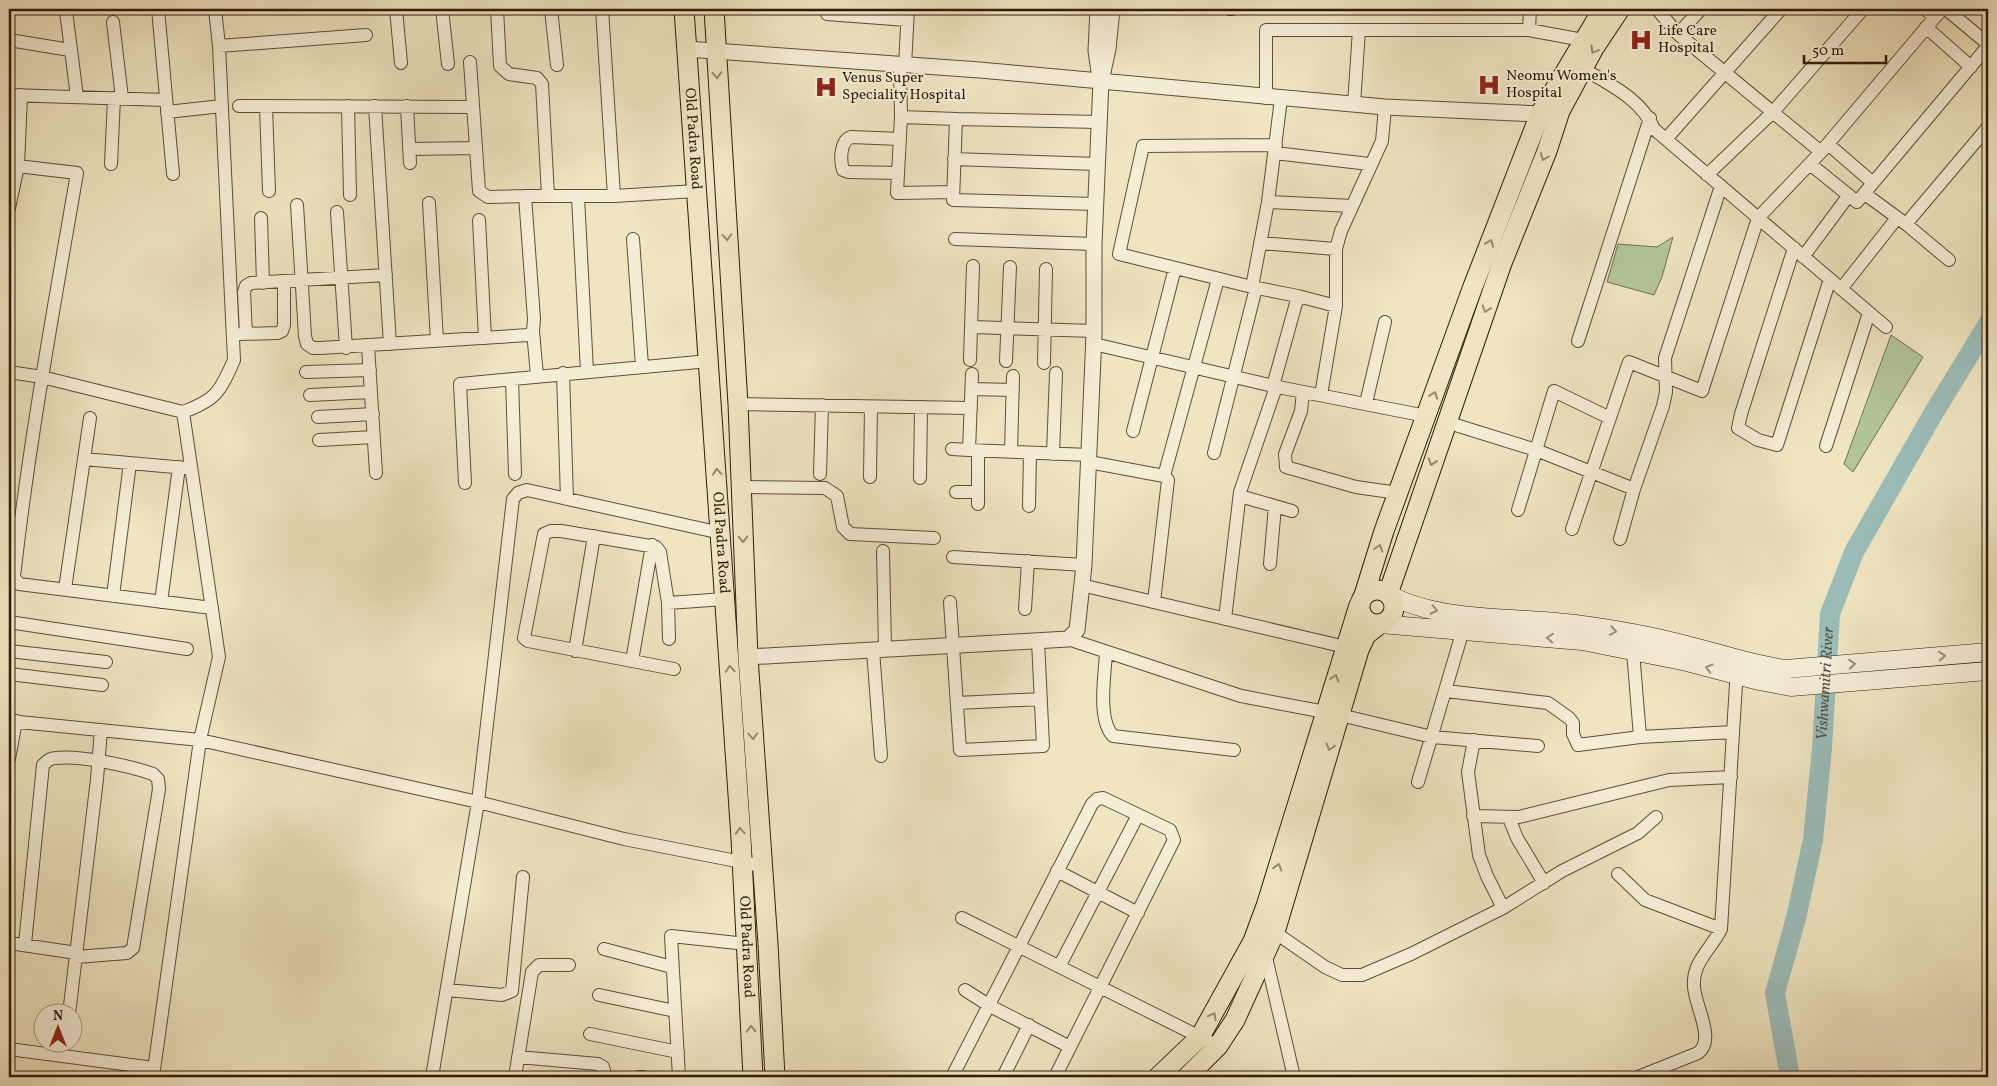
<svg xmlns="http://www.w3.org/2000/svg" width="1997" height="1086" viewBox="0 0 1997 1086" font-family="Vollkorn,serif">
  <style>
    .green { fill: #b2c698; stroke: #717050 }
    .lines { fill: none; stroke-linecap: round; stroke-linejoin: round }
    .river { stroke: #9cbdba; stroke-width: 20 }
    .minor-casing { stroke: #604d36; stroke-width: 14 }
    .tertiary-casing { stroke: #604d36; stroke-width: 17 }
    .secondary-casing { stroke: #301a08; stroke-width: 19 }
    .primary-casing { stroke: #301a08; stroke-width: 21 }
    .minor { stroke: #f5eed7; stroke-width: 12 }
    .tertiary { stroke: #f5eed7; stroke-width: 15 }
    .secondary { stroke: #f5eed7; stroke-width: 18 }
    .primary { stroke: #efe5c1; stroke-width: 19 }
    .oneway { stroke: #998a6e }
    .oneway2 { stroke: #9c8f7a }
    .labels { text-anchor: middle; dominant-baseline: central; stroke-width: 4; stroke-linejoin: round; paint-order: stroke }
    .poi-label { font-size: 15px; fill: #301a08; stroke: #f5eed7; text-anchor: start }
    .street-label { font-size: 15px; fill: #301a08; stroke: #f5eed7 }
    .water-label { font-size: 16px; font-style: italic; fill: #565346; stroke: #f5eed7 }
  </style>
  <rect width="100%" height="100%" fill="#efe5c1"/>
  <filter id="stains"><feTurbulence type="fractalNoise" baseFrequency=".004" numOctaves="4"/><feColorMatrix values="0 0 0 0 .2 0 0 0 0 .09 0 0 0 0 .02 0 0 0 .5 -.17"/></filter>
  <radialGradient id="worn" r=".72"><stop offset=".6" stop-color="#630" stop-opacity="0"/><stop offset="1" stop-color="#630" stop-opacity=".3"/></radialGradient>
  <path class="green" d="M1673 237 1662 277 1654 295 1607 282 1618 244 1657 247Z
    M1891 335 1923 357 1853 472 1844 464Z"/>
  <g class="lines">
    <path class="river" id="s1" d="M1790 1077 1775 993 1796 918 1813 840 1822 748 1830 614 1854 552 1933 414 1988 324"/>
    <defs>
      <path id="minor" d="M158 9 173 174
        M396 9 401 63
        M442 9 448 64
        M497 9 500 66 509 74 537 78 542 84 548 196H614L696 191
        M551 9 557 65
        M602 9 614 196
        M1229 9H1232
        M1657 9 1678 34 1821 152
        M1925 9 1935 17
        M1946 9 1988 44
        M66 11 77 97
        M827 14 907 20
        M113 22 122 98
        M1926 27 1971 67
        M1529 30 1530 9
        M1678 34 1701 9
        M9 40 70 50
        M219 46 366 35
        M470 62 479 191 488 197 525 196
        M1577 65C1604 82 1641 97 1654 129L1886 327
        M900 66 901 117 897 193 953 192
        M905 66 908 9
        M9 95 166 100
        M1266 98V30H1529L1583 40
        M1354 104 1359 30
        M239 106 473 107
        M348 106 350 195
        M375 106 390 344
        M407 106 410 163
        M266 107 269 191
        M167 112 222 106
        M901 117 956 119
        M1666 139 1781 9
        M1828 144 1873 183
        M409 149 476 148
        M1275 153 1369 164
        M954 159 1097 164
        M111 164 114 98
        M1810 164 1857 202 1988 46
        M9 165 77 173C54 307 29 442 14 577L19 584 212 608
        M898 173 848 172 843 170C840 160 840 141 851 137L900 139
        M1707 175 1773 112 1863 9
        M1865 194 1906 224 1949 260
        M578 197 587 371
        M1268 202 1352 206
        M429 203 437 340
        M1096 204 953 200 956 119 1099 122
        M297 205 305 336 307 344 313 348H320L529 335 533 331 534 319 525 196H548
        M9 208 18 166 21 95
        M337 212 346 348
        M261 218 263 283
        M479 220 485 338
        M1906 224 1988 127
        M633 239 642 366
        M955 239 1094 244
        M1260 243 1336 249
        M1794 248 1741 414 1738 428 1758 440 1777 445 1830 279
        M1803 257 1849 195
        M1252 287 1119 254 1143 146 1276 145
        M1841 289 1897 218
        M1298 296 1336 306
        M971 327 1094 331
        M533 331 537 376
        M240 334 278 333 282 331 284 325V282
        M246 334 244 292 246 286 251 283 386 275
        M1578 341 1650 118
        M1094 344 1273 386 1426 416
        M368 346 376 473
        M970 360 973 266
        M1006 361 1010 267
        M1044 363 1046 269
        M9 372 42 377 183 412 219 657 200 740 153 1077
        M306 372 370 370
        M563 373 567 499
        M972 374 969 450 1089 455
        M512 379 515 474
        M1273 386 1298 296 1252 287 1268 202 1281 99
        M972 389 1013 390
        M1303 392 1301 411 1285 454 1286 467 1356 487 1398 493
        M310 395 371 392
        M1321 395 1336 306V249L1341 231 1382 141 1385 107
        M1366 403 1385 322
        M738 404 971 408
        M183 412C216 400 220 392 234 360L219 46 215 9
        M318 417 373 414
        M1446 422 1536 450 1634 489
        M1133 431 1175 268
        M319 440 374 437
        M1826 446 1869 313
        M952 449 969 450
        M1011 452 1013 376
        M1214 453 1256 288
        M1053 454 1056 373
        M84 459 186 468
        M1089 462 1164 476 1168 480 1154 602
        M820 474 822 405
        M1164 476 1218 279
        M870 477 871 407
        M920 478 921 407
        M465 483 460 384 709 361
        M741 487 825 488 837 496 843 527 850 534 934 538
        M956 492H978
        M1240 496 1292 511
        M978 504V451
        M1029 506 1030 453
        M1518 510 1554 391 1610 418
        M1572 529 1629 362 1702 391 1758 218 1821 152 1942 9
        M1620 539 1634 489 1663 406 1666 392 1665 358 1721 186
        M883 551 885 649
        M953 557 1084 565
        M1270 564 1275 506
        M1081 585 1354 649
        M65 589 90 418
        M113 596 130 463
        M161 602 179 467
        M950 602 960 750 1043 746 1038 641
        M668 603 725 599
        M1025 609 1028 561
        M1225 619 1240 492 1276 387
        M9 622 187 649
        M669 639 668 603 660 552 656 547 561 531H551L544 534 524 638 528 641 674 669
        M1068 639 1241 696 1325 712
        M873 650 881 756
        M9 651 106 662
        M575 651 594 536
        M1633 651 1640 737
        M1106 652C1105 675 1097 719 1113 736L1234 750
        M632 661 652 545
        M9 674 102 685
        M1446 691 1548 703 1569 718 1573 723V734L1578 745 1640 737 1733 732
        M957 703 1041 699
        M1340 715 1432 737 1538 746
        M9 721 200 740 478 802 624 839 762 866
        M1474 740 1468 772 1479 855 1487 876 1503 908
        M9 759 16 721
        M1418 782 1463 630
        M1473 816 1519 817 1669 780 1731 777
        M1509 818 1517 838 1544 883
        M1057 871 1138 913
        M1618 874 1645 900 1721 929
        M962 918 1218 1046
        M1270 929 1325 967 1342 975H1362L1411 954 1503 908 1562 871 1638 833 1656 817
        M9 943 77 953
        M25 944 43 765C47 761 50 758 56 758 80 755 130 766 153 774L158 779 159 789 133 948 127 953 76 957
        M604 949 672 967
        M1265 953 1294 1077
        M1060 965 1138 815
        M447 990 502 995 512 991 523 877
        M965 990 990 1006 1070 1047
        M599 995 675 1011
        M69 1014 97 779 101 730
        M590 1034 678 1052
        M9 1049 154 1068
        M518 1057 598 1064 603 1067 606 1077
        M432 1077 478 802 513 499 518 493 527 490 721 533
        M515 1077 532 972 539 965H569
        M639 1077H643
        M679 1077 671 936 747 944
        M952 1077 1092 804 1097 799 1103 798 1170 830 1174 840 1055 1077
        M1003 1077 1029 1025
        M1638 1077 1698 1053C1716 1040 1695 1006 1694 987 1692 962 1710 951 1721 929L1737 668"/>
      <path id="tertiary" d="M1098 9 1096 51 1099 72
        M686 49 980 70 1385 107 1540 114 1549 117
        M748 657 1068 639 1077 630 1084 565 1094 335V244L1101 81 1108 49 1112 9"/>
      <path id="secondary" d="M1388 594C1441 623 1516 616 1575 624 1613 629 1653 636 1690 646 1723 654 1753 665 1786 669L1988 652
        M1380 624 1582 641 1687 662 1759 681 1791 687 1988 671"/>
      <g id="primary">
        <path id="s2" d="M684 9 741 838 753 1077"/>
        <path d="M714 9 738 404 748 657 768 944 775 1077"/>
        <circle cx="1377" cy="607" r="17"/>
        <path d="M1388 594 1502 263 1547 151 1560 111 1594 48 1620 9"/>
        <path d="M1364 595 1384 531 1472 289 1540 114 1603 9"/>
        <path d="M1158 1077 1200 1037 1253 941 1266 906 1359 605"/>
        <path d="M1187 1077 1218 1046 1235 1020 1275 932 1359 650 1366 635 1380 624"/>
      </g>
    </defs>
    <use href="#minor" class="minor-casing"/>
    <use href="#tertiary" class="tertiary-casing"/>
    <use href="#secondary" class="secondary-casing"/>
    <use href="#primary" class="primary-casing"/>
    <use href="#minor" class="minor"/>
    <use href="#tertiary" class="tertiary"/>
    <use href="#secondary" class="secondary"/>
    <use href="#primary" class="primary"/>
  </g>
  <defs><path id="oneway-chevron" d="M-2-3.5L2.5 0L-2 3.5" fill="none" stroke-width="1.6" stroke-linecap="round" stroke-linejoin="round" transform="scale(1.25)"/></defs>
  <g class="oneway">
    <use href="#oneway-chevron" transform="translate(1594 50) rotate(121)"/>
    <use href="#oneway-chevron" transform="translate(717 75) rotate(86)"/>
    <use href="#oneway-chevron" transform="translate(1544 157) rotate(111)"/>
    <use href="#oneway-chevron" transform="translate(727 237) rotate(86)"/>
    <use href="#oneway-chevron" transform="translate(1490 243) rotate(-68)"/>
    <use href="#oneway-chevron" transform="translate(1486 309) rotate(109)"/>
    <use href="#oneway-chevron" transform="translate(1434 395) rotate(-70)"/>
    <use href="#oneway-chevron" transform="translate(1432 462) rotate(109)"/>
    <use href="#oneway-chevron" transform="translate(717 472) rotate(-94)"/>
    <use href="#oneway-chevron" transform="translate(743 539) rotate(88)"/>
    <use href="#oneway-chevron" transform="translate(1379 548) rotate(-72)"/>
    <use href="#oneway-chevron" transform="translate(730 669) rotate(-94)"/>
    <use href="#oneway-chevron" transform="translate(1335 678) rotate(-73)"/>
    <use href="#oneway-chevron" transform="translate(753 736) rotate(86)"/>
    <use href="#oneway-chevron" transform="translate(1330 747) rotate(107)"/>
    <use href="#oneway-chevron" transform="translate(740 831) rotate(-94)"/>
    <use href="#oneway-chevron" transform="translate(1278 867) rotate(-73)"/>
    <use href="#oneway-chevron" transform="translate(1213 1016) rotate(-61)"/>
    <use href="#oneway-chevron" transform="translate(751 1029) rotate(-93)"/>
  </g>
  <g class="oneway2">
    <use href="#oneway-chevron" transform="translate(1434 610) rotate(12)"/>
    <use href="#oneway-chevron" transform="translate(1613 631) rotate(11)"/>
    <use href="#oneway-chevron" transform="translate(1550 638) rotate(-175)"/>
    <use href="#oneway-chevron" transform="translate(1942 656) rotate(-5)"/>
    <use href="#oneway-chevron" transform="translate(1852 664) rotate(-5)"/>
    <use href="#oneway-chevron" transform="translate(1709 668) rotate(-164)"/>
  </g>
  <defs>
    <symbol id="hospital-bare" viewBox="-9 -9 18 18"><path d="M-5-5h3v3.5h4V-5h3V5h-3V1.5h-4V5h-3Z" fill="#8f2418" stroke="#f5eed7" stroke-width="2.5" paint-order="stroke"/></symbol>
  </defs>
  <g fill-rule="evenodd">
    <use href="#hospital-bare" x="1625" y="24" width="32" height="32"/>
    <use href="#hospital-bare" x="1473" y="69" width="32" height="32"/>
    <use href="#hospital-bare" x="810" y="71" width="32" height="32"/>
  </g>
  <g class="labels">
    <g class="poi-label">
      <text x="1658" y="31">Life Care<tspan x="1658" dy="17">Hospital</tspan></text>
      <text x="1506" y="76">Neomu Women's<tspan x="1506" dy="17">Hospital</tspan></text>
      <text x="842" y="78">Venus Super<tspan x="842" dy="17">Speciality Hospital</tspan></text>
    </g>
    <g class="street-label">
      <text stroke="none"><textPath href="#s2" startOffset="130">Old Padra Road</textPath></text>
      <text stroke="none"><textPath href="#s2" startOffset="535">Old Padra Road</textPath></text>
      <text stroke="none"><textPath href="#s2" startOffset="940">Old Padra Road</textPath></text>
    </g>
    <g class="water-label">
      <text stroke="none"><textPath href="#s1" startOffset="400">Vishwamitri River</textPath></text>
    </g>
  </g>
  <rect width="1997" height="1086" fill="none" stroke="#efe5c1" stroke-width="30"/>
  <rect x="10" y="10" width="1977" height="1066" fill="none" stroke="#301a08" stroke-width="2.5"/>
  <rect x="15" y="15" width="1967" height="1056" fill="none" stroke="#301a08"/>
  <g transform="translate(58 1028)"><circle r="24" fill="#f5eed7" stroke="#a69984"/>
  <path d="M0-4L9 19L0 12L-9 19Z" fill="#8f2418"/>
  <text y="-8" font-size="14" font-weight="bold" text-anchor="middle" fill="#301a08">N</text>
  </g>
  <path d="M1804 55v8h82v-8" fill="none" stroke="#301a08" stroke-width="2.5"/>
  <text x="1812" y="55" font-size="15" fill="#301a08" stroke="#f5eed7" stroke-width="4" paint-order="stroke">50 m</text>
  <rect width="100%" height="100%" filter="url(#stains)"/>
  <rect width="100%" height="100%" fill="url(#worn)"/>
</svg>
